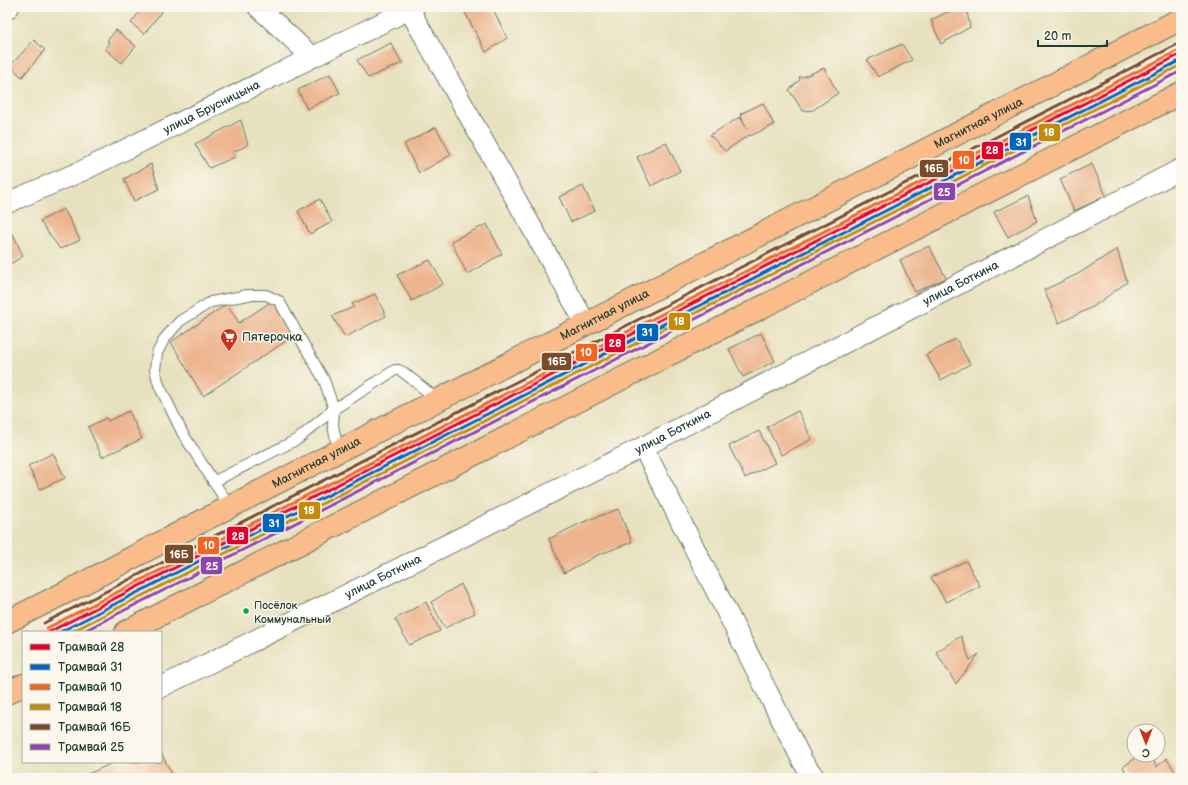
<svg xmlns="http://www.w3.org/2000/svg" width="1188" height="785" viewBox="0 0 1188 785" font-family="'Balsamiq Sans',sans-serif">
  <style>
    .building { fill: #edb58f }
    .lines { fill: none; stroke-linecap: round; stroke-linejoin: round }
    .lane-casing { stroke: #657665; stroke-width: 12 }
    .street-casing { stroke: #657665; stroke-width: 22 }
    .primary-casing { stroke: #657665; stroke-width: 24 }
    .lane { stroke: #fff; stroke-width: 10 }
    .street { stroke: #fff; stroke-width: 20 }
    .primary { stroke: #fabc8b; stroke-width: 22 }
    .tram-1-casing { stroke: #fbf7ec; stroke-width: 6 }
    .tram-2-casing { stroke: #fbf7ec; stroke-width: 6 }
    .tram-3-casing { stroke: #fbf7ec; stroke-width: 6 }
    .tram-4-casing { stroke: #fbf7ec; stroke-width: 6 }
    .tram-5-casing { stroke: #fbf7ec; stroke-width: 6 }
    .tram-6-casing { stroke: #fbf7ec; stroke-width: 6 }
    .tram-1 { stroke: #e4002b; stroke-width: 3 }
    .tram-2 { stroke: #0065bd; stroke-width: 3 }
    .tram-3 { stroke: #f26522; stroke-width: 3 }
    .tram-4 { stroke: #c18c0d; stroke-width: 3 }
    .tram-5 { stroke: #7a4b2a; stroke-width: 3 }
    .tram-6 { stroke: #8e44ad; stroke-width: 3 }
    .bus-dot { fill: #00a651; stroke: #fbf7ec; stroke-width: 1.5 }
    .labels { text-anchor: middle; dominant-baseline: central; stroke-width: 3; stroke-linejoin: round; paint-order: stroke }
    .bus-label { font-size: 11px; fill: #1f3d34; stroke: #fbf7ec; text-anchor: start }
    .street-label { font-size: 12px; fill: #1f3d34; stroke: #fbf7ec }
    .poi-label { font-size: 12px; fill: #1f3d34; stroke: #fbf7ec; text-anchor: start }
    .line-badge { stroke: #fbf7ec; stroke-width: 1.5 }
    .badge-label { font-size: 11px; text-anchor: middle; font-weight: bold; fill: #fff }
  </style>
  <rect width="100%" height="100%" fill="#fbf7ec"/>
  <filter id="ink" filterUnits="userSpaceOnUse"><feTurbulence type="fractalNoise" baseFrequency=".025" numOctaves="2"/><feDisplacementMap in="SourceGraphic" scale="8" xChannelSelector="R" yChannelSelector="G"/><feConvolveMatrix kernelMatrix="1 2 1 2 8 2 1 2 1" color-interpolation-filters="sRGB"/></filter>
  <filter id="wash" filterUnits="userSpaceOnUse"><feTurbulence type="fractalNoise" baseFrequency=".012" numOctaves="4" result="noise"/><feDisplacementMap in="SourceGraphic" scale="16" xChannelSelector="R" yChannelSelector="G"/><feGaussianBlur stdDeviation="0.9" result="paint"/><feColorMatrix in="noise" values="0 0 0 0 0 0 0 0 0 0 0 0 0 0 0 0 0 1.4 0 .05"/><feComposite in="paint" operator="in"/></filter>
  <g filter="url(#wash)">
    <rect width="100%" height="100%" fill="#e8e1bf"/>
    <g id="blocks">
      <path class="building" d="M143 7H165L144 34 131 23Z
        M468 7H492L507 38 486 52 463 9Z
        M958 7H966L970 27 941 44 931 20Z
        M116 30 136 46 122 63 105 49 110 43 107 41Z
        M34 40 45 50 22 77 10 66Z
        M391 43 402 63 368 78 357 60Z
        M902 44 912 60 878 77 867 60Z
        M824 68 838 93 813 110 803 111 789 90 800 80 799 77H803Z
        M330 74 340 93 307 109 298 90Z
        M763 103 774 125 750 136 749 135 725 151 710 135 740 117 747 129 740 114Z
        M241 120 248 145 233 152 235 157 209 168 195 144Z
        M436 127 451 155 419 173 404 144Z
        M666 142 680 171 651 186 637 157Z
        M151 164 159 189 134 201 124 179Z
        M1092 164 1106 196 1074 211 1060 179Z
        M583 186 595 211 571 222 559 197Z
        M1028 196 1037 221 1008 237 994 212Z
        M320 199 332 222 310 234 298 211Z
        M64 209 80 240 60 249 40 221Z
        M487 224 502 254 467 274 451 241Z
        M13 234 23 256 7 266V237Z
        M929 246 946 278 915 292 900 260Z
        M1117 249 1127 282 1093 307 1059 323 1044 290 1078 274Z
        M430 260 443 284 412 301 397 275Z
        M375 294 386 316 345 337 332 316 354 307 352 304Z
        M272 301 295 335 203 396 171 342 227 304 239 323Z
        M761 333 775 361 743 377 729 349Z
        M956 339 970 364 941 380 926 355Z
        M129 411 142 439 102 457 88 427 106 418 108 421Z
        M798 411 812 439 781 455 767 427Z
        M759 431 775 463 745 478 729 446Z
        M53 453 65 478 40 489 28 466Z
        M618 509 632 542 598 555 564 573 549 539 581 523Z
        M966 561 980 586 946 602 931 577Z
        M461 584 475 613 445 628 431 602Z
        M426 602 440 631 409 645 395 619Z
        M961 636 970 660 979 654 956 684 936 652Z
        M161 753 172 774 164 778H79L115 762H161Z
        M1139 755H1150L1157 767 1166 758 1177 774 1168 778H1129L1123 767Z
        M597 771 601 778H583Z"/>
    </g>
  </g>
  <g filter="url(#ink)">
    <use href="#blocks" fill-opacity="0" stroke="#657665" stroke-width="1"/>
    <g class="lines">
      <defs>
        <path id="lane" d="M213 482 298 439 334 409 395 370H399L403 372 438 400
          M230 507 183 434 159 385 155 370 157 353 165 338 180 321 211 302 248 295H266L279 301 324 380 334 409 333 425 338 451"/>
        <g id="street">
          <path d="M258 7 312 57"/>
          <path d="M7 9 9 7"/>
          <path d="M409 9 586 324"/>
          <path id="s1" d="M7 203 84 170 414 7"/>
          <path d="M643 447 803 762 815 778"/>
          <path id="s2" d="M161 687 643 447 1181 169"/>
        </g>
        <g id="primary">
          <path id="s3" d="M7 622 82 584 204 520 1181 19"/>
          <path d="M126 632 1181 93"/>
          <path d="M7 693 23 685"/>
        </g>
      </defs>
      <use href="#lane" class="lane-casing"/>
      <use href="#street" class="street-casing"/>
      <use href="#primary" class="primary-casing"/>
      <use href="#lane" class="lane"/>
      <use href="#street" class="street"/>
      <use href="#primary" class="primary"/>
      <defs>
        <path id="tram-1" d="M49 632 1181 54"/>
        <path id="tram-2" d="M60 632 1181 60"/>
        <path id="tram-3" d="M47 628 1179 50"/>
        <path id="tram-4" d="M71 632 1181 65"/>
        <path id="tram-5" d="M44 623 1176 45"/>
        <path id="tram-6" d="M82 632 1181 71"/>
      </defs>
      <use href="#tram-1" class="tram-1-casing"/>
      <use href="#tram-2" class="tram-2-casing"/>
      <use href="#tram-3" class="tram-3-casing"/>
      <use href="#tram-4" class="tram-4-casing"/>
      <use href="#tram-5" class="tram-5-casing"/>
      <use href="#tram-6" class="tram-6-casing"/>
      <use href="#tram-1" class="tram-1"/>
      <use href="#tram-2" class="tram-2"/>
      <use href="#tram-3" class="tram-3"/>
      <use href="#tram-4" class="tram-4"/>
      <use href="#tram-5" class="tram-5"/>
      <use href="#tram-6" class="tram-6"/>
    </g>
  </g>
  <defs>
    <symbol id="supermarket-pin" viewBox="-11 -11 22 30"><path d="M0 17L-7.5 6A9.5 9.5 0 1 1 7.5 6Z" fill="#c8321e" stroke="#fbf7ec"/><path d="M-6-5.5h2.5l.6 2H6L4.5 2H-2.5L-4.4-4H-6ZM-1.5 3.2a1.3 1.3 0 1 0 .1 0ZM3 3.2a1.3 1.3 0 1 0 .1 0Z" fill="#fff"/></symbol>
  </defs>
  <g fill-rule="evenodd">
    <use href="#supermarket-pin" x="219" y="327" width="20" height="27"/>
  </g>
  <circle class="bus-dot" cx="246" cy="611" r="3.5"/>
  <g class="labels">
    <g class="bus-label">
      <text x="254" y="605">Посёлок<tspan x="254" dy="14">Коммунальный</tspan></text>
    </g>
    <g class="street-label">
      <text stroke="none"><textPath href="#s1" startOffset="226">улица Брусницына</textPath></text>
      <text stroke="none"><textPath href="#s3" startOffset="1092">Магнитная улица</textPath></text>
      <text stroke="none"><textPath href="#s2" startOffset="896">улица Боткина</textPath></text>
      <text stroke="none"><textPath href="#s3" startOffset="672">Магнитная улица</textPath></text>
      <text stroke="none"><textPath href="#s2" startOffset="572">улица Боткина</textPath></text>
      <text stroke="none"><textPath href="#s3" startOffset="348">Магнитная улица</textPath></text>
      <text stroke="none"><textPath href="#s2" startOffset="248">улица Боткина</textPath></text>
    </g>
    <g class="poi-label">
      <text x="242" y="337">Пятерочка</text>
    </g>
  </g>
  <g class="line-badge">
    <rect x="1038" y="123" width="23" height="19" rx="4" fill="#c18c0d"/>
    <rect x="1009" y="132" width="23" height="19" rx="4" fill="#0065bd"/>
    <rect x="981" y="141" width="23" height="19" rx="4" fill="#e4002b"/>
    <rect x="952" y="150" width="23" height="20" rx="4" fill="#f26522"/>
    <rect x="919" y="159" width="30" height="19" rx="4" fill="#7a4b2a"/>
    <rect x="933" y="182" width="23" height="19" rx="4" fill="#8e44ad"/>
    <rect x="668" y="312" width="23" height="19" rx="4" fill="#c18c0d"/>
    <rect x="636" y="323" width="23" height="19" rx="4" fill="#0065bd"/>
    <rect x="604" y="333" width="22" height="20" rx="4" fill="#e4002b"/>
    <rect x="575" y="343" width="23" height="19" rx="4" fill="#f26522"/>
    <rect x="541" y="352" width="31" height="19" rx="4" fill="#7a4b2a"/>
    <rect x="298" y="501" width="23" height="19" rx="4" fill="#c18c0d"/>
    <rect x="262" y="513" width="23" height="20" rx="4" fill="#0065bd"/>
    <rect x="226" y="526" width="23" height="19" rx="4" fill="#e4002b"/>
    <rect x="197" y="536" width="23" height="19" rx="4" fill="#f26522"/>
    <rect x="164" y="544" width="30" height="20" rx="4" fill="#7a4b2a"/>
    <rect x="200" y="556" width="23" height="19" rx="4" fill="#8e44ad"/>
  </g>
  <g class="badge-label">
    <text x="1049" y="136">18</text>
    <text x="1021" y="146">31</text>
    <text x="992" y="154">28</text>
    <text x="964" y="164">10</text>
    <text x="934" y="172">16Б</text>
    <text x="944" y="196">25</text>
    <text x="679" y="325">18</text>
    <text x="647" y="336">31</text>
    <text x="615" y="347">28</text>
    <text x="586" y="356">10</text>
    <text x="557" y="365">16Б</text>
    <text x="309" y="514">18</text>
    <text x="274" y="527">31</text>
    <text x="238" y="540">28</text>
    <text x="209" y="549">10</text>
    <text x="179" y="558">16Б</text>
    <text x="212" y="570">25</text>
  </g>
  <rect width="1188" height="785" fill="none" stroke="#fbf7ec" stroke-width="24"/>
  <rect x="22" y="631" width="140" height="132" fill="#fbf7ec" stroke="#a3ada2"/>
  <rect x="30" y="644" width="20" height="6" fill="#e4002b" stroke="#a3ada2"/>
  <text x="58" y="651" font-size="12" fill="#1f3d34">Трамвай 28</text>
  <rect x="30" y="664" width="20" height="6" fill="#0065bd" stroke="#a3ada2"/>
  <text x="58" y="671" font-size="12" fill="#1f3d34">Трамвай 31</text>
  <rect x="30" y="684" width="20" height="6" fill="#f26522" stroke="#a3ada2"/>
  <text x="58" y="691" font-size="12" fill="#1f3d34">Трамвай 10</text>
  <rect x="30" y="704" width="20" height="6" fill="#c18c0d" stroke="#a3ada2"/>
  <text x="58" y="711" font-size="12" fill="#1f3d34">Трамвай 18</text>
  <rect x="30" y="724" width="20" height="6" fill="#7a4b2a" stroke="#a3ada2"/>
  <text x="58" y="731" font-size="12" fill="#1f3d34">Трамвай 16Б</text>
  <rect x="30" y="744" width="20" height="6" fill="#8e44ad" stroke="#a3ada2"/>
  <text x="58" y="751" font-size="12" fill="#1f3d34">Трамвай 25</text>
  <g transform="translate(1146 743) rotate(180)"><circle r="19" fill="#fbf7ec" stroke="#a3ada2"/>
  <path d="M0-3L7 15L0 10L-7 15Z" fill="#c8321e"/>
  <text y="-6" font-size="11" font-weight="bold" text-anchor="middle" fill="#1f3d34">С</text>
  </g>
  <path d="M1038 40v6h69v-6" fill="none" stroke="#1f3d34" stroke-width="2"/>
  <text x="1044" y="40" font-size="12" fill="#1f3d34" stroke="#fbf7ec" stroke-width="3" paint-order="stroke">20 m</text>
</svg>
